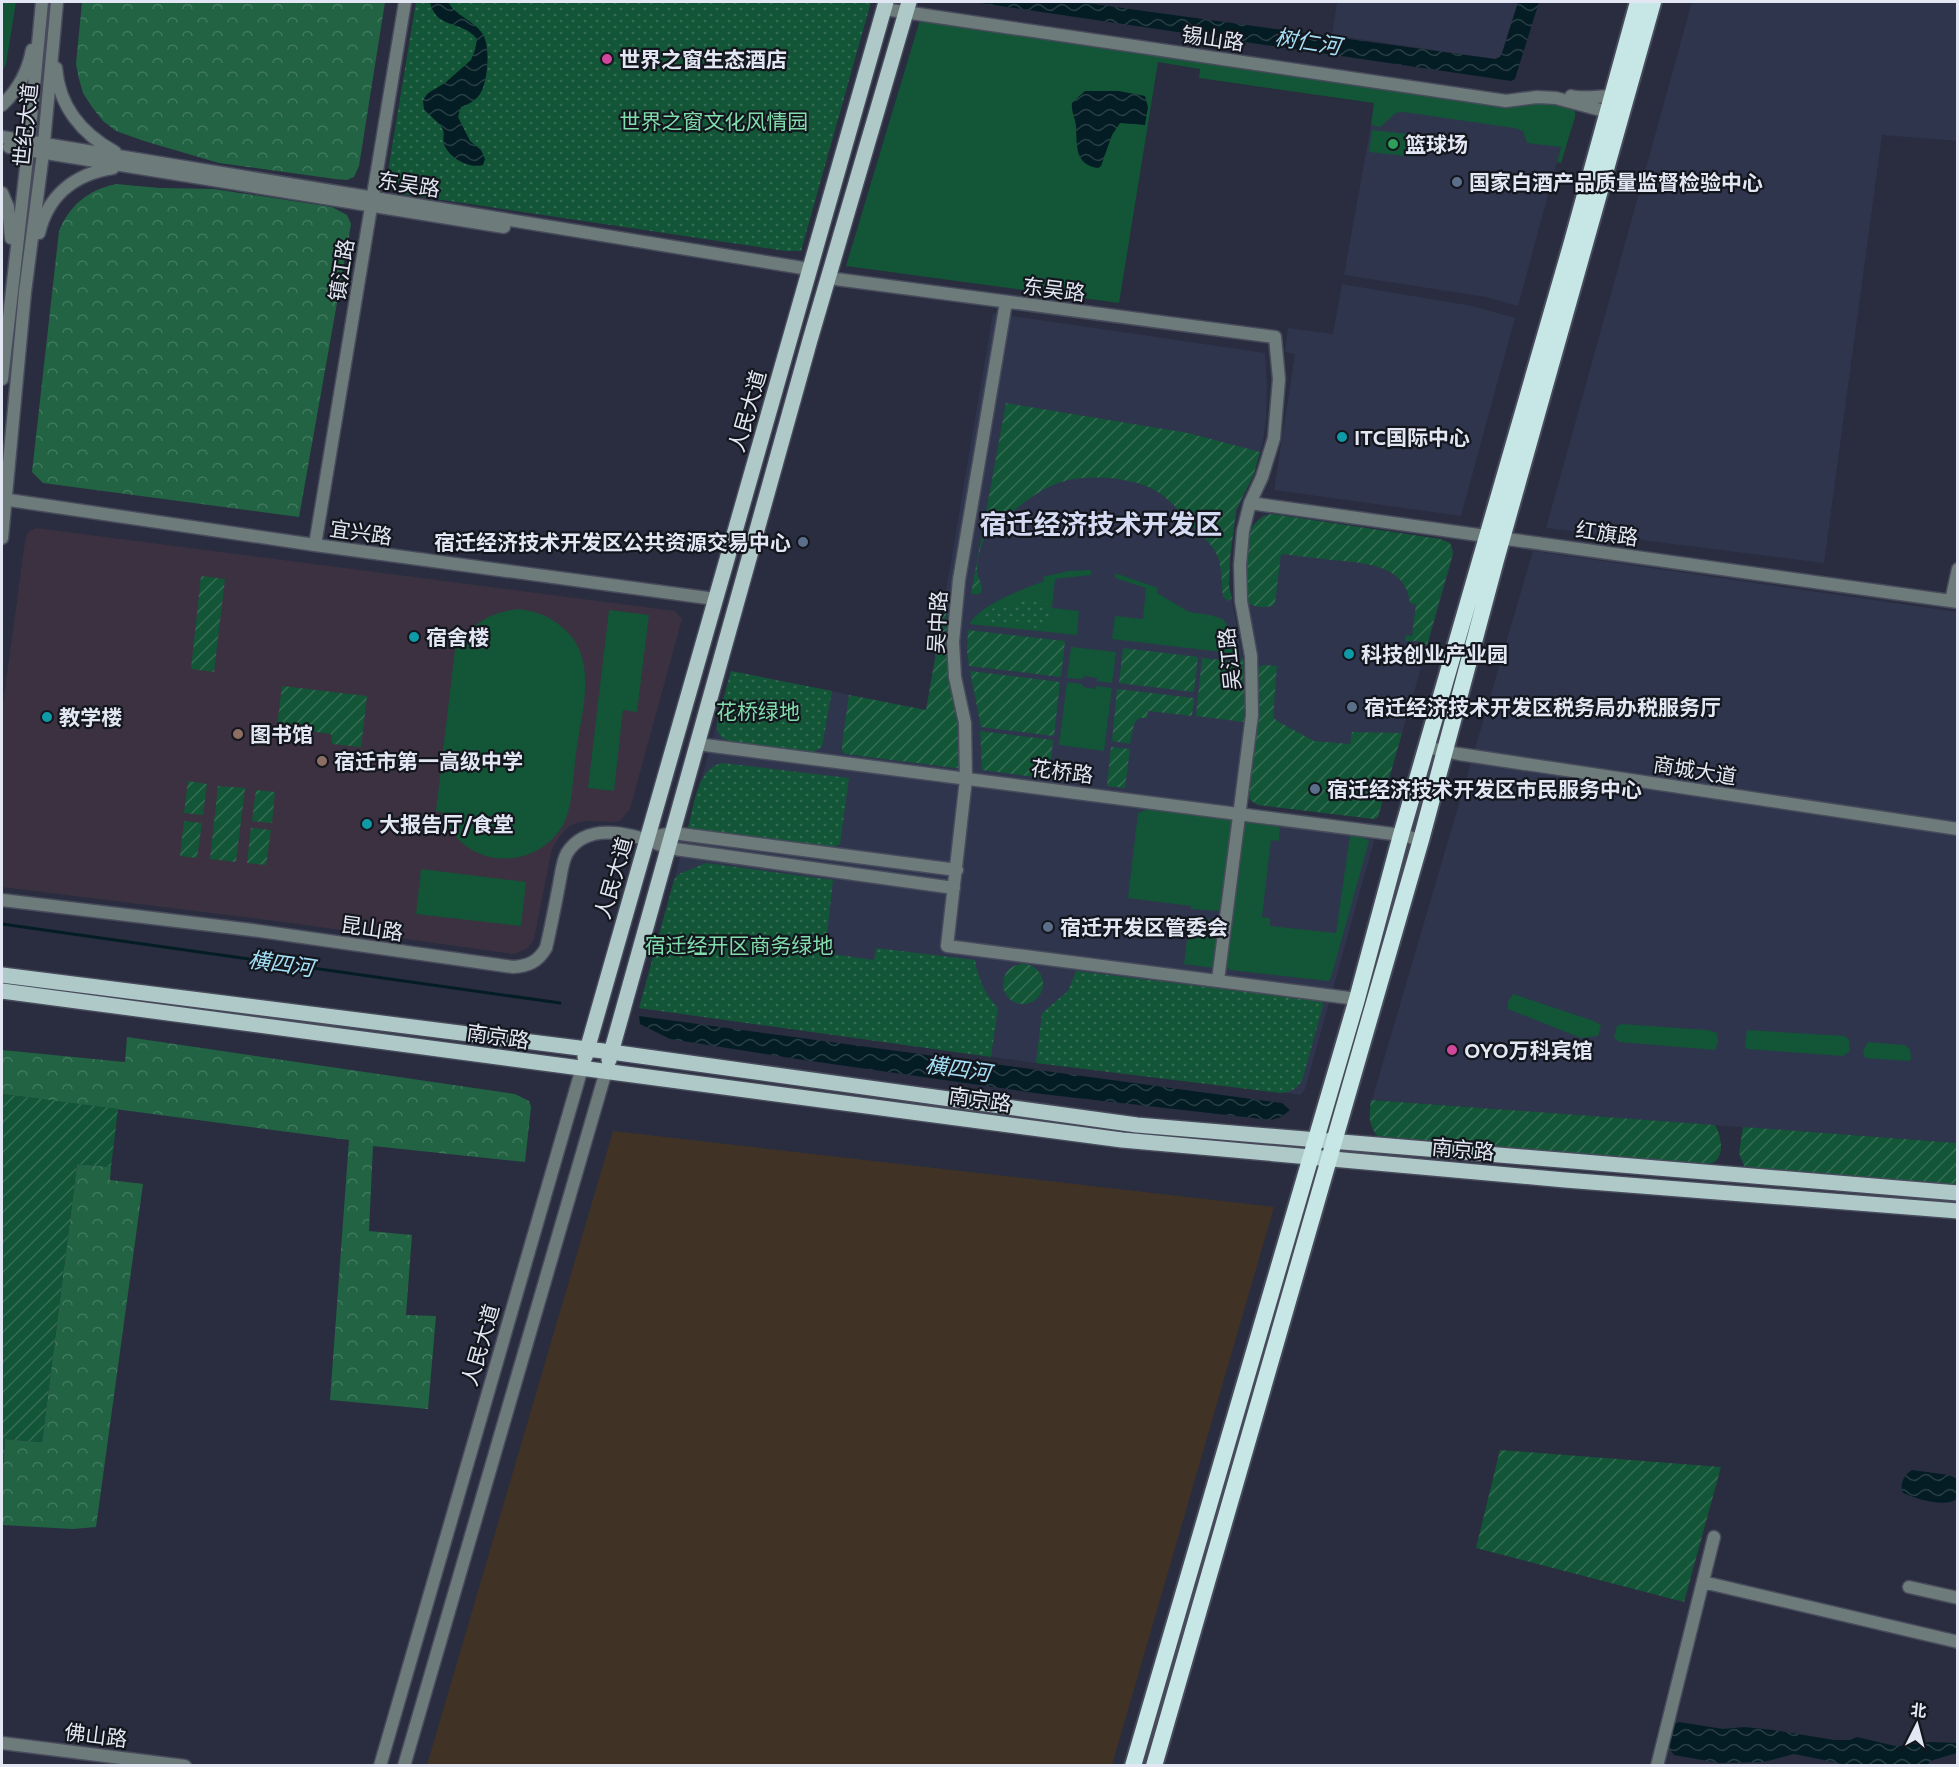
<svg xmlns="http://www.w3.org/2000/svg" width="1959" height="1767" viewBox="0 0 1959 1767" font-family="Ubuntu,'Noto Sans SC',sans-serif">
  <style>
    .built { fill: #2f354d }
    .industrial { fill: #403325 }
    .education { fill: #3b3141 }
    .grass { fill: #135537 }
    .forest { fill: url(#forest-crowns) }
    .park { fill: url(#park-dots) }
    .garden { fill: url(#garden-furrows) }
    .water { fill: url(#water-waves) }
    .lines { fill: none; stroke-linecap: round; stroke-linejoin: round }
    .stream { stroke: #041d24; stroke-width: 3 }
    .minor-casing { stroke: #474b5c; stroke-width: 15 }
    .major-casing { stroke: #474b5c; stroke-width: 18 }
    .highway-casing { stroke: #474b5c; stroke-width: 20 }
    .minor { stroke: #6e7b7b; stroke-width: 12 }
    .major { stroke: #aec9c8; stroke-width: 15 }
    .highway { stroke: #c7e7e6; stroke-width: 16 }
    .hotel-dot { fill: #d1479c; stroke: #14161e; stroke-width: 2 }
    .leisure-dot { fill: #2e9e5b; stroke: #14161e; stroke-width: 2 }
    .service-dot { fill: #5c6f8a; stroke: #14161e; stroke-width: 2 }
    .culture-dot { fill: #0f9aa8; stroke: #14161e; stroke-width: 2 }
    .education-dot { fill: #8d6e63; stroke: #14161e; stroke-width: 2 }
    .labels { text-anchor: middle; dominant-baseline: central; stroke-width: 4.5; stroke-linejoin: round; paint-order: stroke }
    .street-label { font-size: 21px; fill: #e3e7f3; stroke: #14161e }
    .poi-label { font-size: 21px; font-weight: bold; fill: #e3e7f3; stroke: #14161e; text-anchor: start }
    .park-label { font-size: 21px; fill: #81deac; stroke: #14161e }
    .water-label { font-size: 22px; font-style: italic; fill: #a2dff5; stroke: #14161e }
    .district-label { font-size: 27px; font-weight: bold; fill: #d4dbf3; stroke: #14161e }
  </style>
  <defs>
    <pattern id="forest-crowns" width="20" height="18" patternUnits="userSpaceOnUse" patternTransform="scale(1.5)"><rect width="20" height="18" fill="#216343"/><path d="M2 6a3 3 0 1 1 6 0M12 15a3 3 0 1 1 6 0" fill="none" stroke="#41795f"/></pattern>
    <pattern id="park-dots" width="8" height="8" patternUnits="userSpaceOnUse" patternTransform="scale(1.5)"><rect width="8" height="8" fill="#135537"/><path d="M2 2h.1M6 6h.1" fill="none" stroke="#356d54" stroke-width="1.8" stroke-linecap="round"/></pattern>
    <pattern id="garden-furrows" width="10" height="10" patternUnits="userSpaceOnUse" patternTransform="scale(1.5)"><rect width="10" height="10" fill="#135537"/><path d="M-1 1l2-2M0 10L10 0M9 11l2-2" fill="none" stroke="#356d54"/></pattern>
    <pattern id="water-waves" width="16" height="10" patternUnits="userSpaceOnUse" patternTransform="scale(1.5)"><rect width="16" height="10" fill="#041d24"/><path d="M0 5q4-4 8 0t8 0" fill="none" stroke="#283e44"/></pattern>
  </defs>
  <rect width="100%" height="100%" fill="#292d3f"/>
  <path class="built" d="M1337 2H1518L1503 50 1500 57 1495 59 1332 35Z
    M1692 2H1957V141L1882 135 1824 563 1546 528Z
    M1375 103 1565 132 1518 306 1486 297 1344 275Z
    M1342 284 1472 306 1515 318 1461 516 1274 490 1295 354 1285 352 1288 328 1333 334Z
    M993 313 1265 353 1267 387 1266 419 1263 441 1254 474 1237 510 1230 557 1229 586 1243 657 1245 705 1240 769 1232 816 1371 837 1374 841 1305 1089 1301 1095 1036 1063 639 1008 731 671 926 710Z
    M1271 514 1440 539 1450 543 1452 546 1453 553 1452 560 1378 817 1374 819 1258 805 1250 800 1249 795 1257 719 1246 602 1253 525 1263 515Z
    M1533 551 1957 612V1143L1372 1100Z"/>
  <path class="industrial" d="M613 1131 1274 1207 1112 1765H427Z"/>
  <path class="education" d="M36 528 675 611 682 619 630 809 620 821 613 822 587 821 576 823 568 827 560 836 552 849 534 939 528 948 514 954 276 921 2 887V712L25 541 28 532Z"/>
  <path class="grass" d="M2 2H16L6 64 2 73Z
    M920 20 1529 102 1570 104 1575 112V117L1561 163 1557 162 1561 147 1527 143 1523 131 1514 128 1403 112 1396 113 1380 127 1371 125 1374 103 1199 78 1200 69 1158 62 1119 303 846 266Z
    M1372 130 1417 135 1415 157 1369 152Z
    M1091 570V575L1055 579 1052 608 1079 611 1077 635 969 624C983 603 1021 590 1044 581L1043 577 1068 571Z
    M1115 573 1158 588 1157 593 1189 612 1210 615 1223 619 1234 634 1239 654 1112 639 1115 616 1143 619 1146 588 1115 578Z
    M518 609C536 611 550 616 563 628 600 659 581 713 576 753 573 774 573 808 563 825 542 862 489 871 458 839 451 832 446 821 441 812L436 811 456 641 463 642C474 620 495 612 518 609Z
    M609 610 649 615 637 712 623 710 614 791 588 788Z
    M1071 647 1116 652 1112 683 1097 681V678L1084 676 1083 679 1067 678Z
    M1067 682 1082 684 1083 687 1096 689V686L1112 688 1104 751 1059 745Z
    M1152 808 1228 817 1232 822 1221 906 1219 911 1191 909V906L1128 898 1138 813Z
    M1243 820 1274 822 1280 829 1279 841 1271 840 1262 917 1270 918V926L1336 933 1350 835 1363 837 1369 841 1331 978 1328 981 1230 970 1226 966Z
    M421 869 526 882 521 926 416 914Z
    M1190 916 1219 921 1214 968 1184 964Z
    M1513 994 1594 1021 1601 1025 1598 1036 1581 1038 1508 1009V1002Z
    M1621 1024 1708 1030 1717 1033 1718 1042 1715 1050 1619 1042 1614 1037 1617 1026Z
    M1747 1030 1845 1036 1849 1040 1850 1051 1843 1056 1747 1049 1745 1046Z
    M1868 1042 1904 1045 1910 1049 1911 1059 1909 1061 1865 1058 1863 1051Z"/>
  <path class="forest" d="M82 2H385L359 166 354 177 347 180 335 179 219 163 144 141 116 131 103 121 92 107 83 93 79 79 76 64Z
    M116 184 160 188 214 189 332 207 347 215 351 224 299 517 43 483 32 472 59 231C70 205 88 190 116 184Z
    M127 1037 515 1094 529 1101 531 1107 525 1162 373 1146 369 1231 412 1235 406 1315 436 1316 428 1409 330 1400 349 1140 2 1094V1050L125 1062Z
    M77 1164 111 1167 110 1180 143 1184 96 1527 73 1529 2 1525V1484L5 1439 42 1442Z"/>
  <path class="park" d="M416 2H871L801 251H786L402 194 387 177Z
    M1020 598 1046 603 1051 611 1050 620 1045 622V626L1040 631 1036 630 1031 623 1013 621 1008 628 984 622 985 615 995 607H1009Z
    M731 671 832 691 822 747 812 753 735 743 722 738 718 732 717 722Z
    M723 763 849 778 840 844 830 849 688 828C694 807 697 766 723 763Z
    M706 863 833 880 825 953 874 960 876 948 975 960C978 979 985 994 998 1008L991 1057 639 1008 674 880 679 874Z
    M1076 971 1322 1001 1323 1006 1302 1081C1295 1090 1291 1092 1280 1093L1036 1063 1042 1013 1068 991Z"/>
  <path class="garden" d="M1006 403 1188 433 1260 452 1254 474 1236 510 1230 557 1229 586 1232 598 1228 601 1223 597C1221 582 1223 567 1216 553 1212 544 1201 536 1195 529 1184 516 1171 500 1156 491 1130 476 1081 473 1053 485 1026 497 1006 518 985 537 980 546 977 562 977 571 978 581 985 585 980 594H971Z
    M1272 514 1440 539 1450 543 1453 553 1427 645 1419 641H1405L1406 635 1412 636 1416 604 1410 603C1406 564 1363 563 1332 560 1315 558 1298 556 1281 554L1275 603 1272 606C1264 608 1252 607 1246 602 1246 574 1235 521 1272 514Z
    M201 576 225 579 214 672 191 669Z
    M946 596 947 660 949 680 961 715 963 769 845 754 842 750V745L849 695 926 710Z
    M968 630 1065 641 1061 677 969 666 967 651Z
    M1123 648 1198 657 1194 692 1119 683Z
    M1243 657 1245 705 1244 722 1196 716 1202 658 1240 662Z
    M1265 665 1277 666 1273 717 1277 721 1314 741 1350 744 1352 732 1402 733 1378 817 1374 819 1258 805 1250 800 1249 795 1257 719 1256 673 1260 666Z
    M970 671 1060 682 1054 736 981 727Z
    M282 686 367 696 361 747 332 744 331 734 277 727Z
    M1117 689 1194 698 1192 716 1148 711 1147 718H1139L1134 724 1130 744 1112 741Z
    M980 731 1053 740 1049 779 982 770Z
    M1111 747 1130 749 1125 788 1107 786Z
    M188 781 207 784 203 815 184 813Z
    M218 786 245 788 236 862 210 859Z
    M256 790 275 792 272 823 252 821Z
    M184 821 202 823 197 858 180 856Z
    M251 828 271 830 266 865 247 863Z
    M1003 984a20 20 0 1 1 40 0a20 20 0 1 1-40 0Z
    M2 1094 118 1109 111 1167 77 1164 42 1442 5 1439 2 1484Z
    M1371 1100 1715 1125C1721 1135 1726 1157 1712 1163 1709 1164 1705 1164 1701 1164L1377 1136C1368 1123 1369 1115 1371 1100Z
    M1743 1127 1957 1143V1183L1953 1185 1752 1168 1744 1166 1739 1153Z
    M1500 1450 1721 1467 1684 1602 1476 1548Z"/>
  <path class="water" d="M430 2H448C456 16 473 20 482 33 491 45 488 82 480 94 475 101 469 104 461 107L458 117 470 141 481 150 485 159 483 165C469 169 449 158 444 144 442 140 445 135 443 130 440 122 429 116 424 109L423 100 428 93 445 83 471 60 475 50 477 39C461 19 436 30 430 2Z
    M973 2H1079L1495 59 1500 57 1503 50 1518 2H1539L1515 79 1511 81Z
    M1085 91H1119L1145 96 1148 107 1145 125 1120 123 1112 135 1101 166 1098 168C1074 165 1077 144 1076 126 1075 118 1071 111 1072 103Z
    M639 1016 1282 1103 1290 1110 1281 1117 1271 1120 1042 1094 797 1059 670 1039 640 1024Z
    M1912 1470 1949 1475 1957 1479V1499C1944 1508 1917 1499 1903 1493 1899 1484 1904 1475 1912 1470Z
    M1679 1722 1723 1729 1745 1727 1773 1730 1834 1740H1850L1857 1737 1895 1746 1931 1742 1958 1743 1957 1753 1930 1761 1927 1766 1848 1765 1794 1754 1764 1762 1719 1763 1674 1755 1669 1748 1672 1725Z"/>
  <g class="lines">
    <path class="stream" d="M2 924 560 1003"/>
    <defs>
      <path id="minor" d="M884 9 1506 101 1537 97 1556 98 1608 112
        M56 68C59 106 82 134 115 152
        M1571 96C1584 99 1598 96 1612 96
        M2 105C17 91 28 71 32 50
        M2 137 809 269
        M9 147 504 227
        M2 193 8 207 11 238
        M39 233C48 195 75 174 113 168
        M828 278 1275 337 1279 379 1274 438 1262 477 1250 503 1243 531 1240 565 1241 601 1251 656 1252 715 1218 980
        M1006 302 959 580 953 642 955 677 965 723 966 779 947 946 1357 999
        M2 379 28 150 42 2
        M2 499 315 545 715 599
        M1250 503 1958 602
        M2 538 25 292 43 153 57 2
        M315 545 405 2
        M1951 601 1958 569
        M697 744 1401 835 1421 840
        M1426 747 1459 754 1958 829
        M646 838 673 833 957 870
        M2 900 252 930 513 967C528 966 538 962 546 948 551 927 555 906 559 885 561 875 562 862 567 853 588 819 638 835 668 848L954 888
        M1703 1582 1958 1642
        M1909 1587 1958 1598
        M2 1743 185 1766
        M380 1766 582 1068
        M404 1766 606 1071
        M1657 1766 1714 1537"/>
      <path id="major" d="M2 975 611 1052 1137 1125 1958 1193
        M2 991 1122 1140 1565 1180 1958 1211
        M585 1057 886 2
        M609 1060 810 340 909 2"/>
      <path id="highway" d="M1133 1766 1357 999 1401 835 1572 242 1638 2
        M1154 1766 1421 840 1496 560 1653 2"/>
    </defs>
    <use href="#minor" class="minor-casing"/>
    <use href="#major" class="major-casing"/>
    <use href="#highway" class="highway-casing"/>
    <use href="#minor" class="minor"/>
    <use href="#major" class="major"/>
    <use href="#highway" class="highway"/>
  </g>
  <g class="hotel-dot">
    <circle cx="607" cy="59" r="6"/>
    <circle cx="1452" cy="1050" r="6"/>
  </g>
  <circle class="leisure-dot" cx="1393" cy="144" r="6"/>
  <g class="service-dot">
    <circle cx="1457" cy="182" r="6"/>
    <circle cx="803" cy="542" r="6"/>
    <circle cx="1352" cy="707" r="6"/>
    <circle cx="1315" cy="789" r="6"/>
    <circle cx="1048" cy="927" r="6"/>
  </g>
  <g class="culture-dot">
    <circle cx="1342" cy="437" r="6"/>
    <circle cx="414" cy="637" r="6"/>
    <circle cx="1349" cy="654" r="6"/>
    <circle cx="47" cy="717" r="6"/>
    <circle cx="367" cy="824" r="6"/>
  </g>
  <g class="education-dot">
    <circle cx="238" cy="734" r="6"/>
    <circle cx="322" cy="761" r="6"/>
  </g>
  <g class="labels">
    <g class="street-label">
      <text transform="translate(1213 38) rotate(8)">锡山路</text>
      <text transform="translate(25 125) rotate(-84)">世纪大道</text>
      <text transform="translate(409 184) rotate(9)">东吴路</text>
      <text transform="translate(341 270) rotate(-81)">镇江路</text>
      <text transform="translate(1054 289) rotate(7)">东吴路</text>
      <text transform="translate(747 411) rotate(-74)">人民大道</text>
      <text transform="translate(361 532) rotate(8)">宜兴路</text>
      <text transform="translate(1607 533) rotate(8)">红旗路</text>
      <text transform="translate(937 622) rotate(-87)">吴中路</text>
      <text transform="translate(1229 659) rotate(-96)">吴江路</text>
      <text transform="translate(1695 770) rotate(9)">商城大道</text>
      <text transform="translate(1062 771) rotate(7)">花桥路</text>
      <text transform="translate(613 878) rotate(-74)">人民大道</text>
      <text transform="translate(372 928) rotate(8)">昆山路</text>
      <text transform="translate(498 1036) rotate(8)">南京路</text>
      <text transform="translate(980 1099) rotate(8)">南京路</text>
      <text transform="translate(1463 1149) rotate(5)">南京路</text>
      <text transform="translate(480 1345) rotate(-74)">人民大道</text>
      <text transform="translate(96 1735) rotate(7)">佛山路</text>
    </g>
    <g class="poi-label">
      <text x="619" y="59">世界之窗生态酒店</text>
      <text x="1405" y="144">篮球场</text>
      <text x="1469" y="182">国家白酒产品质量监督检验中心</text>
      <text x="1354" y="437">ITC国际中心</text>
      <text x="791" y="542" text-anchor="end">宿迁经济技术开发区公共资源交易中心</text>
      <text x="426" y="637">宿舍楼</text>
      <text x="1361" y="654">科技创业产业园</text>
      <text x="1364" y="707">宿迁经济技术开发区税务局办税服务厅</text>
      <text x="59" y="717">教学楼</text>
      <text x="250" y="734">图书馆</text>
      <text x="334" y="761">宿迁市第一高级中学</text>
      <text x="1327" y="789">宿迁经济技术开发区市民服务中心</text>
      <text x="379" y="824">大报告厅/食堂</text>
      <text x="1060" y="927">宿迁开发区管委会</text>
      <text x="1464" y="1050">OYO万科宾馆</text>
    </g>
    <g class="park-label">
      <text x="714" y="121">世界之窗文化风情园</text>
      <text x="758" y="711">花桥绿地</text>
      <text x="739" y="945">宿迁经开区商务绿地</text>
    </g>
    <g class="water-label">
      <text transform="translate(1308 41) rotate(9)">树仁河</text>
      <text transform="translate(281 963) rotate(8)">横四河</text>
      <text transform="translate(958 1068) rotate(8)">横四河</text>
    </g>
    <g class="district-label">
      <text x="1101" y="524">宿迁经济技术开发区</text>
    </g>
  </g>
  <rect width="1959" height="1767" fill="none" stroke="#e3e7f3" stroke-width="6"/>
  <g transform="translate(1917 1725) rotate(6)" stroke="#14161e" stroke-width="4.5" paint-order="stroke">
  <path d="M0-4.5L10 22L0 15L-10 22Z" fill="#e3e7f3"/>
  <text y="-9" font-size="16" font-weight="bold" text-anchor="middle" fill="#e3e7f3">北</text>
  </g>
</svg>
